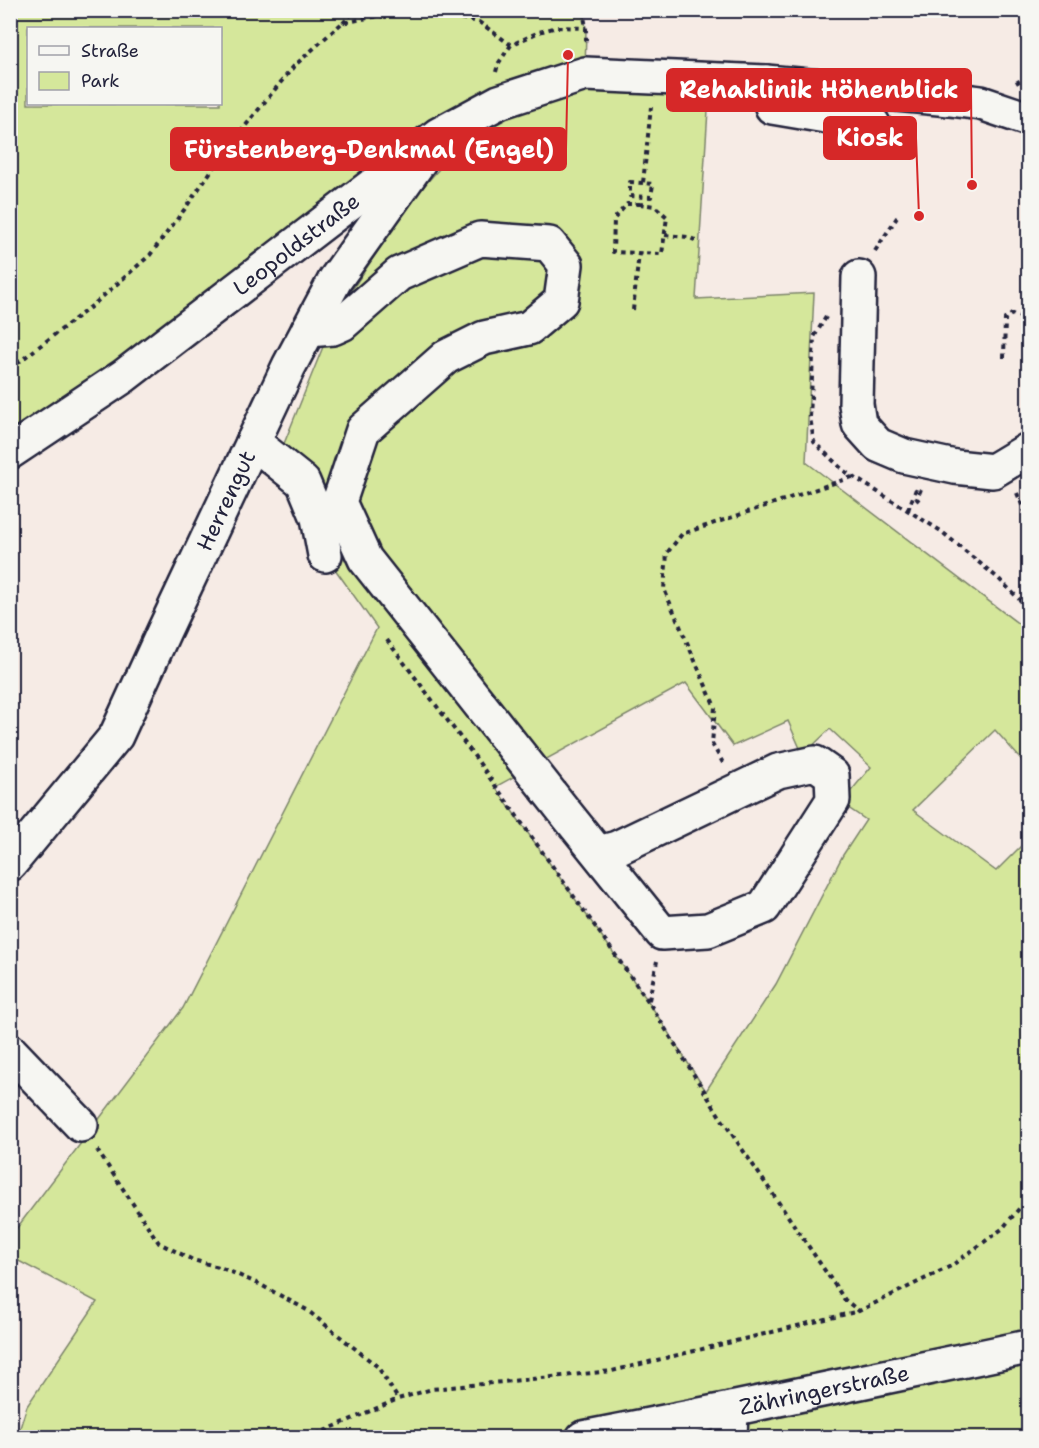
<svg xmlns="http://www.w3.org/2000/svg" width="1039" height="1448" viewBox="0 0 1039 1448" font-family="'Shantell Sans',sans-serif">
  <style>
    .green { fill: #d5e79b; stroke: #7c846b; stroke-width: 1.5; fill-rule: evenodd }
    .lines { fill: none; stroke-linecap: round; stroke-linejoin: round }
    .minor-casing { stroke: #22223b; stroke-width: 38 }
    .major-casing { stroke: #22223b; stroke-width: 38 }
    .path { stroke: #22223b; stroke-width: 4; stroke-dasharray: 4.5 4.5; stroke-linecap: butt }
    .minor { stroke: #f6f6f2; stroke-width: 33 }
    .major { stroke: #f6f6f2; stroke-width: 33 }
    .labels { text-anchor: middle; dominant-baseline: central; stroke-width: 6; stroke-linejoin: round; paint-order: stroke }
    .street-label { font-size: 22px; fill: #22223b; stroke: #f6f6f2 }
    .leader { fill: none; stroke: #d62828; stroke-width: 2 }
    .callout-dot { fill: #d62828; stroke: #f6f6f2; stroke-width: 2 }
    .callout { fill: #d62828; stroke: #d62828; stroke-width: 2 }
    .callout-label { font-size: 24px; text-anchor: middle; font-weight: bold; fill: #fff }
  </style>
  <rect width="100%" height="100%" fill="#f6ebe5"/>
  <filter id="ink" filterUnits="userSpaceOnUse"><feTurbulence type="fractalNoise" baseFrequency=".0167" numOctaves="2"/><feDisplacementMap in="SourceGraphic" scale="12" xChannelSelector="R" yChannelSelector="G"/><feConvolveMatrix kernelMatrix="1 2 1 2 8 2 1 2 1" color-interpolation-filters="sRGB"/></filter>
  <g filter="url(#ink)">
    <path class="green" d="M11 11H583L586 28 585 74 503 102 584 92 709 94 696 299 814 293 806 462 1028 631V767L995 730 913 810 996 871 1028 839V1437H17L27 1406 97 1302 11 1257 10 1237 183 1008 377 628 325 555 277 461 337 312 414 197 497 104 11 452ZM28 28H220V104H28ZM686 683 733 746 788 721 803 755 830 729 871 767 841 803 866 820 843 855 776 984 706 1091 648 1001 495 787Z"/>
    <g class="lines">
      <defs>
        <g id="minor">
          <path d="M766 82 772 107 873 124"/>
          <path d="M859 277 856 404 859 424 878 445 904 456 955 467 993 471 1028 450"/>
          <path d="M308 330 333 328 342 324 399 274 480 239 549 244 566 265 561 301 529 328 484 338 446 357 363 430 339 502 365 559 564 811 662 933 708 930 764 907 833 800 832 775 815 763 778 771 617 848 598 853"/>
          <path d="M253 442 303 482 318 518 325 555"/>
          <path id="s1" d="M10 452 124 376 438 135 499 102 585 74 766 82 950 99 981 103 1028 119"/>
          <path id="s2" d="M10 864 116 736 164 631 289 366 335 280 419 162"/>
          <path d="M10 1051 81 1125"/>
          <path d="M730 1438 731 1409"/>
        </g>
        <g id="major">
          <path id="s3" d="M583 1438 731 1409 1028 1347"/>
        </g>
      </defs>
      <use href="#minor" class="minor-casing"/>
      <use href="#major" class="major-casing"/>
      <path class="path" d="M583 10 586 28V43
        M343 23 355 10
        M496 72 498 64 511 45 539 32 557 27 586 28
        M1016 83 1028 76
        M643 183 630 182V196L651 197 653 184 643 183 651 107
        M640 204H627L614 219 613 252 662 254 667 217 655 206 640 204 641 197
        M665 235 688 237 697 241
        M875 251 898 216
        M633 310 639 253
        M826 317 814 337 810 417 814 442 844 471 941 531 999 579 1028 608
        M1004 358 1005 319 1012 314 1027 319 1028 323
        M10 369 93 305 150 255 184 210 225 151 294 66 342 23 373 17 420 12 445 15 479 22 511 45
        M1017 493 1028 519
        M919 501 917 499 921 489
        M908 510 916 489
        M387 640 475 757 648 1001 719 1115 845 1300 859 1311
        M723 763 712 744 715 707 664 589 667 553 682 534 852 477
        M649 1000 657 961
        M97 1150 159 1243 193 1260 222 1268 259 1284 307 1310 378 1367 398 1399
        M308 1438 398 1399 432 1389 612 1371 859 1311 951 1266 1002 1229 1028 1198"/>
      <use href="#minor" class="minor"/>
      <use href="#major" class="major"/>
    </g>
  </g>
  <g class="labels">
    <g class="street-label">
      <text stroke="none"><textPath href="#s1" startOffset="354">Leopoldstraße</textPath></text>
      <text stroke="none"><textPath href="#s2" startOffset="426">Herrengut</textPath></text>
      <text stroke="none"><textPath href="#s3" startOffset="246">Zähringerstraße</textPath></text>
    </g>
  </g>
  <path class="leader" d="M972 185L971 90M919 216L916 138M568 55L566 149"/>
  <g class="callout-dot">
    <circle cx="972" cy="185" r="6"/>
    <circle cx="919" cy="216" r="6"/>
    <circle cx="568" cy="55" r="6"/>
  </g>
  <g class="callout">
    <rect x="667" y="69" width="304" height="42" rx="6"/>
    <rect x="824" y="117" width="92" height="42" rx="6"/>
    <rect x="171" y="128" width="395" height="42" rx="6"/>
  </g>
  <g class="callout-label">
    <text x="819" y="98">Rehaklinik Höhenblick</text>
    <text x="870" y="146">Kiosk</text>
    <text x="369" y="158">Fürstenberg-Denkmal (Engel)</text>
  </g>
  <rect width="1039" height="1448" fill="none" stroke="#f6f6f2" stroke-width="36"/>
  <rect x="18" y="18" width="1003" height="1412" fill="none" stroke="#22223b" stroke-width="2" filter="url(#ink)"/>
  <rect x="27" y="27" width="195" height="78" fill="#f6f6f2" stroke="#a1a1a9" stroke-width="1.5"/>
  <rect x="39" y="46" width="30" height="9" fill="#f6f6f2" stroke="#a1a1a9" stroke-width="1.5"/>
  <text x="81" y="57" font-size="18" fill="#22223b">Straße</text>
  <rect x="39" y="72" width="30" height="18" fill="#d5e79b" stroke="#a1a1a9" stroke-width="1.5"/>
  <text x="81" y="87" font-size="18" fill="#22223b">Park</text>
</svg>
